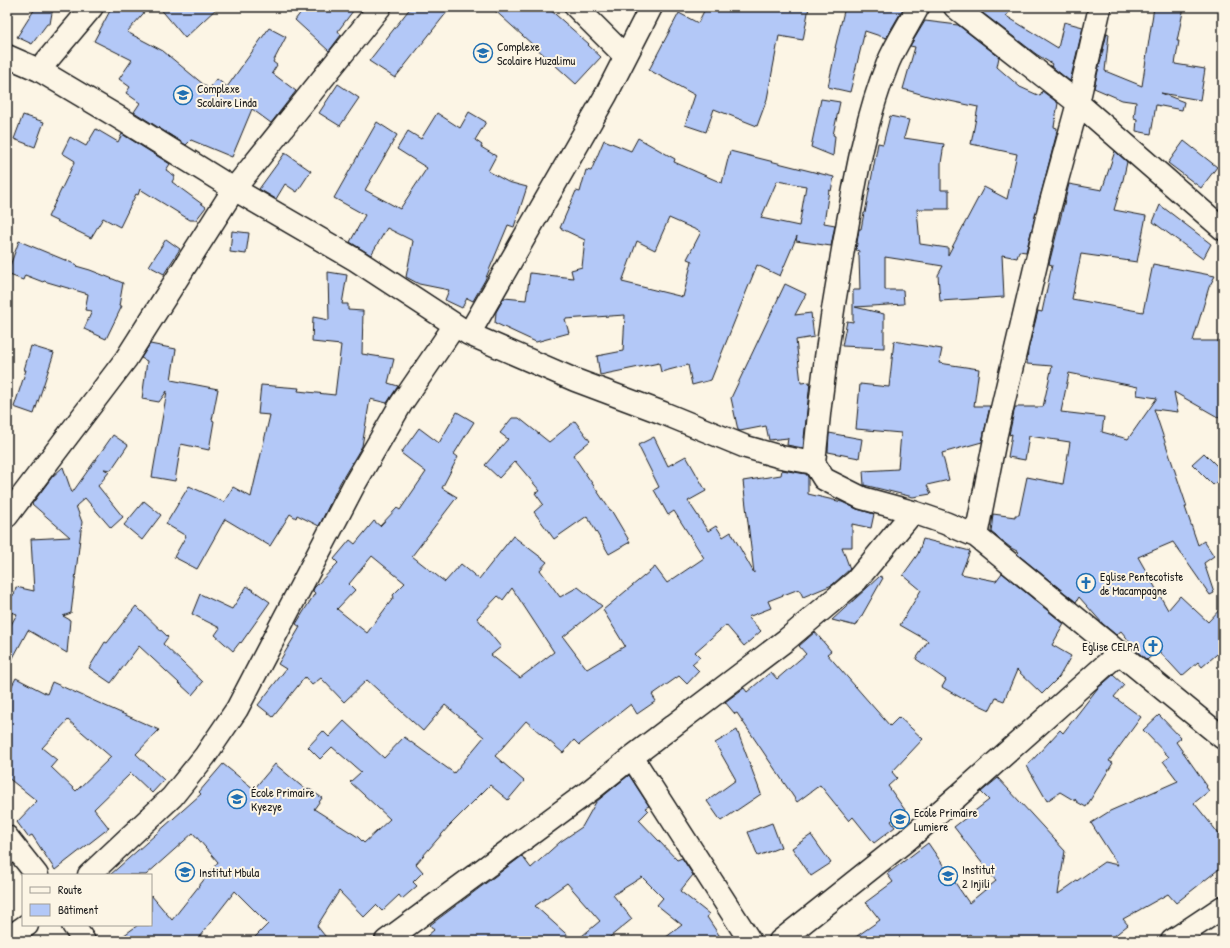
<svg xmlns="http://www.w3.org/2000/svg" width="1230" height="948" viewBox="0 0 1230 948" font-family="'Patrick Hand',sans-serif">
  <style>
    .building { fill: #b3c8f7; stroke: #1c1c1c; fill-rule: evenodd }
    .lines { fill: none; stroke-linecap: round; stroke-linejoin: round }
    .minor-casing { stroke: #1c1c1c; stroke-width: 25 }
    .minor { stroke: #fcf5e5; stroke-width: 22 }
    .labels { text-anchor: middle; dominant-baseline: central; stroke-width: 4; stroke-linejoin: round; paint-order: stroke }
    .poi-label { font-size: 12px; fill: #1c1c1c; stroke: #fcf5e5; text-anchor: start }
  </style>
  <rect width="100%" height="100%" fill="#fcf5e5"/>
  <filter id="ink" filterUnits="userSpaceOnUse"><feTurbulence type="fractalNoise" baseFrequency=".025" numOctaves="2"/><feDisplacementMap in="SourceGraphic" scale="8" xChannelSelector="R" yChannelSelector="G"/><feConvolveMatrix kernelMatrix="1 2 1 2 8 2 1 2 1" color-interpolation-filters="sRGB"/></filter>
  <g filter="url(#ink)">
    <path class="building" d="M36 7H53L50 24H47L32 44 17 37Z
      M112 7H149L127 32 163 51 209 89 217 79 227 87 269 28 286 37 273 62 277 65 272 73 296 91 271 123 252 109 232 157 191 140 186 145 134 112 140 103 126 93 130 87 119 79 132 60 94 41Z
      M159 7H218L185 38Z
      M305 7H356L338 31 341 35 329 51 295 20Z
      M411 7H451L395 78 369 61Z
      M491 7H547L589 44 588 45 601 57 576 84Z
      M706 7H809L803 40 779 36 767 99 757 126 714 109 706 132 685 125 695 95 649 70 679 13 698 23Z
      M845 7H904L886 38 865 31 850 92 828 87 836 48H835Z
      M975 7H1013L1006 16 1058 48 1064 22 1083 27 1070 81 1051 66 1052 64 1036 54Z
      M1154 7H1184L1177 41H1179L1175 64 1205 69 1200 100 1161 93 1184 102 1182 110 1156 105 1151 134 1136 131 1137 119 1134 118 1136 102 1122 100 1094 88 1107 33 1109 34 1105 71 1142 86Z
      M925 21 958 25 999 57 997 67 1020 87 1040 96 1042 91 1058 103 1054 127 1057 128 1056 136 1026 252 1019 251 1017 258 1002 255 1004 297 940 301 938 275 943 266 885 257V290H903L904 304 855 307 884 314V348L842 346 847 321 853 322V290H860L859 255H858L859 251 856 250 859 229H861L864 213H865L878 143 883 144 890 116 909 120 904 138 944 144 941 163V190H949V209H917L920 244 948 248V255L984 187 1007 199 1017 154 971 144 978 107 931 97 903 89 915 47 910 46Z
      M338 84 359 98 340 126 319 113Z
      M821 99 840 102 833 135 835 136 833 156 811 147Z
      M469 112 486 122 475 140 482 145 481 147 496 156 488 171 508 182 527 187 514 227 508 225 485 280 473 301 467 298 462 308 445 300 449 290 419 284 406 277 413 241 387 228 371 255 350 242 365 215 334 198 377 122 397 135 365 190 400 209 427 168 397 149 408 131 421 139 437 113 460 128Z
      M23 115 44 122 35 147 14 139Z
      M96 129 118 142 122 134 170 164 166 170 175 176 172 182 206 207 196 220H190L140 189 138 195 136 194 120 227 103 218 91 238 48 217 75 161 62 153 70 137 86 146Z
      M638 138 675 159 674 162 722 183 730 151 834 177 831 191 829 190 824 223 835 225 831 246 796 241 797 236 780 276 757 265 711 380 692 385 688 365 661 372 659 363 600 375 597 356 623 351 625 315 565 319 569 333 536 342 495 323 496 312 504 298 526 300 530 273 573 278 571 270 582 267 585 240 560 228 576 191 580 192 586 170 591 171 604 140 631 151ZM777 181 806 186 799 226 761 218ZM669 218 701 232 687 259 692 261 683 297 622 282 637 241 655 250Z
      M1184 141 1217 167 1201 188 1168 163Z
      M1115 151 1127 162 1123 180 1114 210 1146 216 1137 262 1081 254 1072 299 1143 312 1153 264 1215 276 1209 287 1193 341H1223V420L1174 392 1178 412 1154 409 1187 507H1185L1198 545 1204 541 1214 556 1204 563 1214 593 1210 595 1173 542 1138 557 1168 610 1180 596 1208 622 1223 606V649L1202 667 1198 662 1182 676 1158 650 1147 660 1141 655 1121 631 1116 635 1103 624 1079 597 1076 602 1017 554 1019 552 1011 548 991 532 993 514 1015 517V515H1019L1027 477 1063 484 1070 442 1029 436 1025 460 1008 457 1012 434 1009 435 1015 407H1043L1052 366 1027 364 1028 350 1038 311 1042 312 1052 265 1049 264 1069 184 1102 190ZM1069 373 1138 387 1137 395 1157 398 1128 439 1102 432 1104 417 1061 412Z
      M285 153 311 171 297 192 285 184 276 199 259 189Z
      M1160 205 1211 244 1203 259 1153 222Z
      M232 231 249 233 246 254 230 252Z
      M166 239 180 249 164 274 149 266Z
      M19 241 77 265 76 266 90 270 123 283 119 306H122L106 339 84 329 92 311 85 310 88 294 44 281 43 282 25 275 23 280 7 274Z
      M328 272 347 275 342 304H348V310L363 311 362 354 394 359 388 383 398 386 387 403 370 399 362 446 340 483 319 526 297 515 296 518 290 514 270 546 225 519 197 569 174 557 186 536 166 524 189 486 224 502 233 487 251 497 270 415 258 414 261 385 299 388 298 391 335 395 341 345 312 342 313 317 329 320Z
      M785 284 806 294 795 315 811 313 814 337 796 340 801 383 810 382 803 448 787 445 788 438 769 440 766 426 740 431 738 430 731 398Z
      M894 341 942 349 939 363 979 369 974 406H990L982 442 942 453 949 480 927 485 931 494 913 497 864 485 863 471 898 469 901 433 856 429 860 384 889 387Z
      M150 344 176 349 171 380 218 389 212 420 214 421 209 450 181 444 175 481 152 477 167 391 159 402 142 399 147 361 141 358Z
      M31 346 54 353 34 414 14 407 26 370H24Z
      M457 412 474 422 454 454 458 457 442 488 457 497 412 556 445 582 461 564 479 579 513 536 547 562 540 570 560 597 578 587 602 606 563 637 587 669 625 646 603 610 655 567 667 583 704 558 674 511 668 515 654 490 659 487 638 445 654 437 668 466 686 456 706 491 688 501 708 531 716 526 723 537 731 532 754 573 743 481 781 475 782 470 806 474 808 477V494L842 502 857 509 874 514 871 528 852 524V547H842L850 569 832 585 803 597 799 589 768 601 771 608 748 617 761 631 744 646 726 625 695 652 700 657 692 664 699 671 687 684 679 676 652 695 656 701 637 714 631 704 579 745 574 740 563 753 526 721 495 756 524 781 508 800 490 785 449 826 416 864 423 872 413 882 417 886 402 899 399 895 382 911 376 905 364 917 339 891 317 926 329 941H251L268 924 235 891 196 941H116L138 925H151V895L172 920 218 862 193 833 146 875H110L201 794 199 792 223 764 254 789 275 764 306 790 308 788 322 798 314 809 358 837 364 843 390 819 350 782 361 772 332 747 320 759 308 747 323 731 329 737 344 721 384 758 404 737 454 773 484 737 445 705 423 731 367 680 344 702 321 678 312 685 305 677 273 717 258 705 286 669 278 664 300 627 296 624 315 593 313 591 314 588 338 563 334 559 350 540 355 544 374 521 380 526 397 508 400 510 426 472 401 453 419 428 439 443ZM372 556 405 583 393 595 394 597 367 633 337 609 355 590 349 584ZM512 588 554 652 520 678 491 655 501 647 477 618 498 596 503 600Z
      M512 418H519L549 442 575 421 590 441 573 455 610 510H611L630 542 609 554 587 516 554 539 534 512 543 504 535 493 540 491 515 461 499 478 485 465 508 439 500 433Z
      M829 433 862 439 859 458 828 452Z
      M113 435 128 445 111 470 104 469 109 472 98 486 123 517 111 528 85 498 76 506 82 522 71 613 63 616 70 620 67 653 28 630 7 669V632L17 614 7 611V594L14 595 16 587 34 591 31 539 70 537 32 504 52 477 63 467 72 493Z
      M1204 453 1223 472V476L1213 485 1192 464Z
      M144 501 161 515 142 540 124 525Z
      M923 539 970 551 961 574 996 581 1002 573 1064 624 1052 645 1071 656 1059 677 1042 694 1017 670 1004 701 996 698 990 710 964 698 963 699 942 687 946 680 916 659 928 641 900 625 921 590 903 575 918 554Z
      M880 576 883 578 856 626 832 620Z
      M247 586 270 602 241 643 240 642 233 651 215 635 220 628 192 614 200 594 232 609Z
      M136 606 168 637 163 644 203 682 192 695 139 646 111 683 89 668 105 642 107 643Z
      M815 632 831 651 827 654 890 726 899 717 923 739 892 772 897 778 888 786 905 810 891 821 895 827 874 843 853 817 849 821 820 785 797 802 737 713 735 714 725 702 744 688 747 692 771 672 777 679 806 654 799 646Z
      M1113 675 1124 685 1114 697 1141 717 1109 761 1113 763 1086 807 1077 802 1075 799V801L1060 792 1047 801 1027 766 1060 730 1063 733 1097 689Z
      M16 678 47 694 52 682 159 730 136 754 164 780 152 793 131 773 94 809 109 828 55 870 32 835 28 837 17 822 37 801 7 777V695ZM68 720 111 757 76 791 51 767 57 760 42 748Z
      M1159 715 1181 738 1176 742 1207 786 1206 787 1209 791 1194 803 1223 839V866L1176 903 1168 894 1123 919 1128 925 1108 941H975L970 934 961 941H850L880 920 866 902 893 882 887 874 928 843 969 903 996 881 954 827 989 800 981 792 998 778 1065 851 1058 894 1104 862 1118 865 1091 823 1110 811 1178 781 1163 761 1169 757 1143 730Z
      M737 730 761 794 721 821 707 801 736 780 715 743Z
      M629 775 649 806 645 808 648 811 639 820 677 860 682 858 693 875 680 891 709 914 707 917 723 941H661L682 925 657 905 663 898 642 877 613 895 632 919 605 941H576L600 921 567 883 535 906 574 941H421L434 930 430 925 522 856 531 868 560 842 582 827 596 802Z
      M772 823 781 847 758 856 748 832Z
      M811 835 831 863 811 876 792 848Z"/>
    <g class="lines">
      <defs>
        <path id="minor" d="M576 7 625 56
          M955 7 1078 103 1223 229
          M7 56 39 70 118 117 234 189 356 260 469 334 575 380 663 413 746 447 781 457 814 463 824 479 862 498 913 512 945 523 976 536 1223 738
          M39 70 92 7
          M469 334 606 95 651 7
          M814 463C821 386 832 309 846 233 856 176 866 117 888 63 896 44 908 26 918 7
          M7 516 126 359 234 189 380 7
          M976 536 996 434 1048 213 1078 103 1100 7
          M632 757 750 941
          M7 837 37 875
          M89 875 172 797 205 756 237 709 354 485 401 404 455 325
          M73 925 84 941
          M7 939 27 925
          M386 941 592 789 632 757 786 640 856 581 913 512
          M780 941 907 840 958 796 1120 652
          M1172 941 1223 907"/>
      </defs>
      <use href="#minor" class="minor-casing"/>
      <use href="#minor" class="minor"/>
    </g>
  </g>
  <defs>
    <symbol id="school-ring" viewBox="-11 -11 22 22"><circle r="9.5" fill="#fcf5e5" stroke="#1f6fb2" stroke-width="1.5"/><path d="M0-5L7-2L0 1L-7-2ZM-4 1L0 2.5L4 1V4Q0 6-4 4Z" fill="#1f6fb2"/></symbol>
    <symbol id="church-ring" viewBox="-11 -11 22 22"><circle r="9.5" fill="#fcf5e5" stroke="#1f6fb2" stroke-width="1.5"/><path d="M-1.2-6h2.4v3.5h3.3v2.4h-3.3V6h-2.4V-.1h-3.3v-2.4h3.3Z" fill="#1f6fb2"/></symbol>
  </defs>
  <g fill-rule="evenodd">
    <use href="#school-ring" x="472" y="42" width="22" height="22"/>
    <use href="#school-ring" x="172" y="84" width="22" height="22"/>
    <use href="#church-ring" x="1075" y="572" width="22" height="22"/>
    <use href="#church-ring" x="1142" y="635" width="22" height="22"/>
    <use href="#school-ring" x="226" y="788" width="22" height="22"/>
    <use href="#school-ring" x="889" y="808" width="22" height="22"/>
    <use href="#school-ring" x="174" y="861" width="22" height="22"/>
    <use href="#school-ring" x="937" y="865" width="22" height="22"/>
  </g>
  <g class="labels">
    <g class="poi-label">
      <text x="497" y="46">Complexe<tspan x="497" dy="14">Scolaire Muzalimu</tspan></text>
      <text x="197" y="88">Complexe<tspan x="197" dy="14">Scolaire Linda</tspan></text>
      <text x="1100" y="576">Eglise Pentecotiste<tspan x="1100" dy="14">de Macampagne</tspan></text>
      <text x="1139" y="646" text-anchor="end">Eglise CELPA</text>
      <text x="251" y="792">École Primaire<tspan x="251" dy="14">Kyezye</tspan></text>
      <text x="914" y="812">Ecole Primaire<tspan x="914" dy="14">Lumiere</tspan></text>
      <text x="962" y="869">Institut<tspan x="962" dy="14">2 Injili</tspan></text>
      <text x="199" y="872">Institut Mbula</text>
    </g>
  </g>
  <rect width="1230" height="948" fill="none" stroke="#fcf5e5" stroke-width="24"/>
  <rect x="12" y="12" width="1206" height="924" fill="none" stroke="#1c1c1c" stroke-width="1.5" filter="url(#ink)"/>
  <rect x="22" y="874" width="130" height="52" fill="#fcf5e5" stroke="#a29e95"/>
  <rect x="30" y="887" width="20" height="6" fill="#fcf5e5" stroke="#a29e95"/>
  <text x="58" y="894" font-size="12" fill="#1c1c1c">Route</text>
  <rect x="30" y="904" width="20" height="12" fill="#b3c8f7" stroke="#a29e95"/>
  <text x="58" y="914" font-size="12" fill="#1c1c1c">Bâtiment</text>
</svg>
